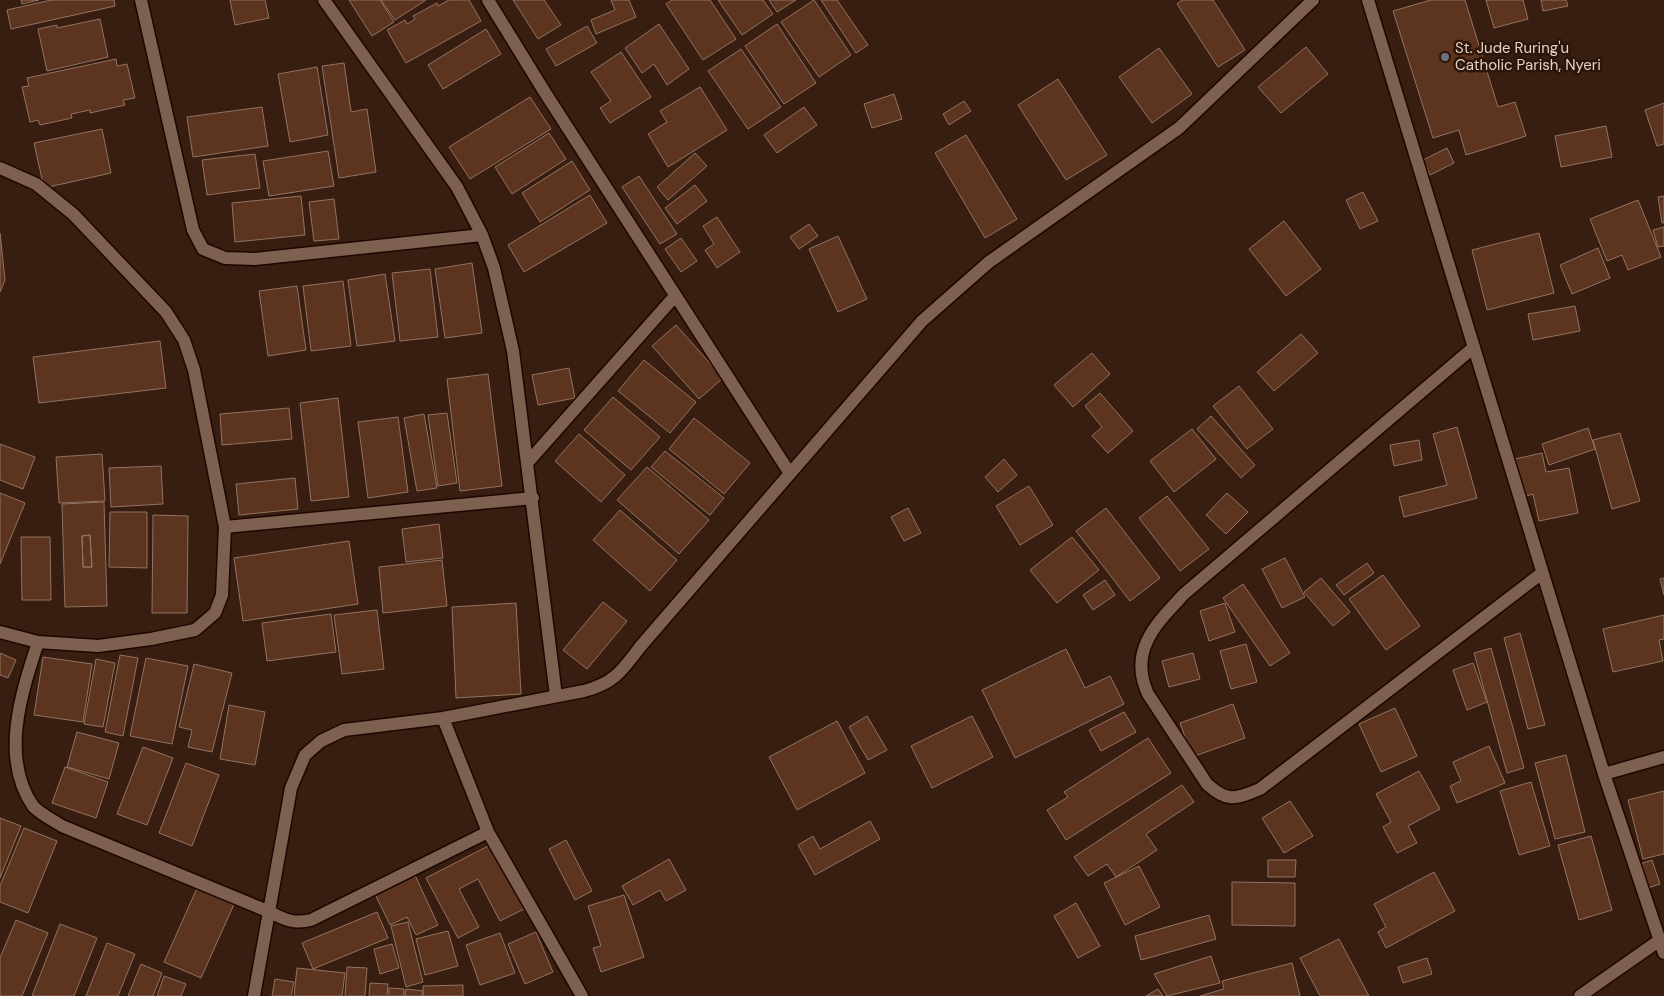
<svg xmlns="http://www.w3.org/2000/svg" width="1664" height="996" viewBox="0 0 1664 996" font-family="'DM Sans',sans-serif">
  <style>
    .building { fill: #5c341f; stroke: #927363; fill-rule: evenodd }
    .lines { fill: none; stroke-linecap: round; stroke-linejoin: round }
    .minor-casing { stroke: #1d0700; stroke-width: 15 }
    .minor { stroke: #7d6050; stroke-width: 12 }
    .worship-dot { fill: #6b7280; stroke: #2c1407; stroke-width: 2 }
    .labels { text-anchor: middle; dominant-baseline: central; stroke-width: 5; stroke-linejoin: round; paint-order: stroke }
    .poi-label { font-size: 15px; fill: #e2d0c8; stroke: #2c1407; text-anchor: start }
  </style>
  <rect width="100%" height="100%" fill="#371e10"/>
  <path class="building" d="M21 0H39L22 4Z
    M51 0H114L115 6 11 29 7 10Z
    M230 0H265L269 18 235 25Z
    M349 0H380L394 22 372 36Z
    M381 0H426L395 20Z
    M449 0H469L481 21 406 63 387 30 405 20 407 24 415 19 413 16 437 3 438 6Z
    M513 0H544L561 25 538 39Z
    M611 0H629L636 17 596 34 591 20 615 10Z
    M672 0H710L736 39 703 60 666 4Z
    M718 0H763L773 14 742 35Z
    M769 0H796L777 12Z
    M814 0 851 55 819 77 781 22Z
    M821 0H837L868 45 856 53Z
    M1182 0H1213L1245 50 1218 67 1177 4Z
    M1431 0H1465L1498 107 1515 102 1526 136 1466 155 1459 130 1433 138 1393 11Z
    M1486 0H1523L1528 19 1494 28Z
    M1541 0H1566L1568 6 1543 11Z
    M100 19 108 57 47 71 38 29 57 25V28Z
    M659 24 689 69 667 85 654 64 642 73 625 48Z
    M777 24 816 83 784 104 745 46Z
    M587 26 597 43 556 66 546 49Z
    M486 29 501 54 443 89 428 65Z
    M1306 47 1328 74 1281 113 1258 87Z
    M1159 48 1192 94 1152 123 1119 77Z
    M741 49 781 107 748 129 708 71Z
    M621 52 651 97 610 123 600 108 611 101 591 72Z
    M116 59 117 66 127 64 135 98 123 100 125 105 90 113V110L71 114 72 118 40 125 38 120 30 122 22 87 29 86 27 78Z
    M344 63 351 112 367 109 376 172 339 178 322 66Z
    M317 67 328 135 290 142 278 74Z
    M1058 79 1107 155 1066 180 1018 105Z
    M700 87 727 130 668 167 648 134 667 122 660 111Z
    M894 94 902 119 872 128 864 104Z
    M530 97 551 129 470 179 449 147Z
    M964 101 971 111 949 125 943 114Z
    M1664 103V144L1657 146 1645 110Z
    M262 107 268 146 193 157 187 117Z
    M804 107 817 125 777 153 764 135Z
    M1606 126 1612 157 1561 167 1555 136Z
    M102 129 111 173 44 188 34 143Z
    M549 133 566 159 512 194 495 167Z
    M966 135 1017 219 985 238 935 153Z
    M1447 148 1454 163 1430 175 1423 160Z
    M328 151 334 186 269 196 263 161Z
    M695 153 707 166 668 200 657 187Z
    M255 154 260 188 207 195 202 160Z
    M572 161 590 190 540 222 522 193Z
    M639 176 677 234 660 244 622 187Z
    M695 185 707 201 677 224 665 208Z
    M1363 192 1378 221 1360 229 1346 200Z
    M590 195 607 223 524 272 508 245Z
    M301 196 305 235 235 242 232 203Z
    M1664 196V223H1662L1658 197Z
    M334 199 339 239 314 241 309 202Z
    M1638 200 1661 257 1628 270 1622 255 1607 261 1590 219Z
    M717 217 740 252 717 268 705 250 714 244 703 226Z
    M1284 221 1321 269 1286 296 1249 249Z
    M809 224 818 236 799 249 790 237Z
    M1664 227V246L1658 247 1653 230Z
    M0 233 5 280 0 292Z
    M1539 233 1554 293 1487 310 1472 250Z
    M838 236 867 299 838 312 809 249Z
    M681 238 697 261 681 272 665 249Z
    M1598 248 1610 278 1572 294 1560 265Z
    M472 263 482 333 445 338 435 269Z
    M430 269 438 337 400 341 392 273Z
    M385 274 395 341 357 346 348 280Z
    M343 281 351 346 311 351 303 286Z
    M297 286 306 350 268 356 259 291Z
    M1575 306 1580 331 1533 340 1528 314Z
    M676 325 723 378 699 399 652 346Z
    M1301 334 1318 353 1274 391 1257 372Z
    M160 341 166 388 39 403 33 357Z
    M1092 353 1110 374 1073 407 1054 385Z
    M644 360 696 402 670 433 618 391Z
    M569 368 575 398 538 405 532 375Z
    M488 374 502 486 460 491 447 379Z
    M1239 386 1273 429 1247 449 1213 406Z
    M1100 393 1133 431 1108 453 1092 436 1102 427 1085 406Z
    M613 397 660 437 631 470 584 430Z
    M338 398 349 497 311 501 300 403Z
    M289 408 292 439 222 445 220 414Z
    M447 413 457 483 438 486 428 415Z
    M424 414 437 488 417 491 404 418Z
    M1211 416 1255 465 1241 478 1197 429Z
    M398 417 408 492 368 498 358 422Z
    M694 418 750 463 724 494 669 449Z
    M1457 427 1477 498 1404 517 1399 497 1447 485 1433 434Z
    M1588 428 1595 449 1549 465 1542 444Z
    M1192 429 1216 459 1174 492 1150 461Z
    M1620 433 1640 501 1612 509 1593 440Z
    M579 434 625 475 601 502 555 461Z
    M1419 440 1422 460 1394 466 1390 445Z
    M0 444 35 457 23 489 0 480Z
    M665 451 724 498 710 515 651 467Z
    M1542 453 1546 472 1569 468 1578 513 1539 521 1533 494 1523 497 1515 459Z
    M102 454 105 501 59 503 56 457Z
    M1004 459 1017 475 998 492 985 477Z
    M161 466 163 504 111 507 109 468Z
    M647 467 709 520 679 554 617 500Z
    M295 478 298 509 239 515 236 484Z
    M1029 486 1053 525 1020 545 996 506Z
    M0 493 25 503 0 564Z
    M1227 493 1248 512 1226 534 1206 515Z
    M1167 496 1209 549 1180 571 1139 518Z
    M104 502 107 606 65 607 62 504ZM90 535 92 567H83L82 536Z
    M908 508 921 533 904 541 891 517Z
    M1106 508 1160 578 1130 601 1076 531Z
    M620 510 677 560 650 591 593 540Z
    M110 512H147V568L109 567Z
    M153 515 188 516 187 613H152Z
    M439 524 443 558 406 562 402 529Z
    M90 535 92 567H83L82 536Z
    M21 537H50L51 600H22Z
    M1072 537 1099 570 1057 603 1030 570Z
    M349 541 358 604 243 621 234 558Z
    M1285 558 1305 597 1282 608 1262 569Z
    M442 560 447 606 383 613 379 567Z
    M1367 563 1374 573 1344 595 1336 585Z
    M1383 575 1420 626 1386 650 1349 599Z
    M1321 578 1350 612 1333 626 1304 592Z
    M1664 578V595L1660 579Z
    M1105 580 1115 595 1093 610 1083 595Z
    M1243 584 1290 653 1270 666 1223 598Z
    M603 602 627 621 587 669 563 650Z
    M516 603 521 694 456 698 452 607Z
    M1225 603 1235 632 1209 641 1200 611Z
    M377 610 384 669 342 674 334 615Z
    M331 614 336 652 267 661 262 623Z
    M1664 615V639L1659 640 1663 661 1613 672 1603 629Z
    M1520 633 1545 725 1528 729 1504 638Z
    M1246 644 1257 682 1231 689 1220 651Z
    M1491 648 1524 768 1507 773 1474 653Z
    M1066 649 1085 688 1110 676 1124 704 1015 758 982 690Z
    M0 653 16 660 8 678 0 675Z
    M1193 653 1200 679 1169 687 1162 661Z
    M120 655 138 658 123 736 105 732Z
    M43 657 92 664 83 722 34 715Z
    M146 658 188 666 172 744 130 736Z
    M96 659 115 663 103 727 84 724Z
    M1473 663 1487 702 1467 710 1453 670Z
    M194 664 232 673 212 752 188 747 192 730 179 727Z
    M1233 704 1245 738 1192 757 1180 723Z
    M229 705 265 712 255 765 220 759Z
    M1395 708 1417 756 1381 772 1359 724Z
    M1124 712 1136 732 1101 751 1089 730Z
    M867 716 887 750 868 760 849 727Z
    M972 716 993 757 932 788 911 746Z
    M837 721 865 773 797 810 769 757Z
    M77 732 119 743 109 779 67 767Z
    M1148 738 1171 773 1066 840 1047 810 1068 797 1064 792Z
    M1489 746 1505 783 1457 803 1450 786 1461 781 1453 762Z
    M143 747 173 758 147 825 117 814Z
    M1566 755 1585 832 1555 839 1535 763Z
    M186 763 219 775 192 846 159 833Z
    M65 767 108 782 96 818 52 803Z
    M1419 771 1440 809 1408 826 1417 843 1397 853 1383 827 1391 822 1376 794Z
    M1531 782 1550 846 1519 855 1500 791Z
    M1182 785 1194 802 1146 834 1157 850 1116 877 1107 864 1088 876 1074 857Z
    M1664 791V854L1643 859 1628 800Z
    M1290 801 1313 836 1284 853 1262 818Z
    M0 818 21 826 0 878Z
    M870 821 880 839 815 875 798 845 813 836 820 849Z
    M24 828 57 841 28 913 0 902V886Z
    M1591 836 1612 910 1579 920 1558 845Z
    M566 840 592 891 575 900 549 849Z
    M492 844 526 908 500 921 478 879 459 889 479 927 458 938 426 878Z
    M669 859 686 890 666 901 660 890 633 905 622 886Z
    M1268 860H1296L1295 877H1268Z
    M1652 860 1660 884 1645 889 1637 865Z
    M1139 866 1160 907 1125 925 1104 883Z
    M1434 872 1455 911 1386 948 1378 932 1386 927 1374 904Z
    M414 873 438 925 416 935 407 917 390 925 374 892Z
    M1232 882 1295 883V926L1232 925Z
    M198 886 235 902 201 978 164 962Z
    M624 895 644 957 601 972 593 948 601 946 588 906Z
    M1076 903 1100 946 1078 958 1054 916Z
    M377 912 388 938 313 969 302 943Z
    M1209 915 1216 939 1141 960 1135 936Z
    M16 920 48 933 22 996H0V958Z
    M408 922 423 982 406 987 391 926Z
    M60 924 97 938 74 996H32Z
    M448 931 458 966 425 975 416 939Z
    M536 932 553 972 525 984 508 944Z
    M500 933 515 973 480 985 466 945Z
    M1339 939 1369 996H1320L1300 958Z
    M107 943 135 954 118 996H86Z
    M392 944 399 968 380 974 374 949Z
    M1211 956 1220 983 1167 996 1154 974Z
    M1427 958 1432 974 1403 983 1398 967Z
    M1292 963 1300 996H1200L1224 989 1222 981Z
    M141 964 162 973 153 996H128Z
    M347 967 367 968 365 996H345Z
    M297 968 345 973 342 996H294Z
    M164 976 186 984 181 996H157Z
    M275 979 294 982 291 996H272Z
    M370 983 388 984 387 996H369Z
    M463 985V996H423V986Z
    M389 988 404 989V996H389Z
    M406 989 423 991 422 996H405Z
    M1158 989 1163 996H1146Z"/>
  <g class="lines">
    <defs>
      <path id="minor" d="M141 0 193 230 203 249 225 258 255 259 482 235
        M324 0 457 187 482 235 494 268 513 351 556 696
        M488 0 544 91 789 472
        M1368 0 1604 774 1664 953
        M0 168 36 184 73 214 166 312 184 340 194 370 225 527 222 595 215 613 195 630 151 639 98 646 38 642 0 632
        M1474 347 1184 594C1156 624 1128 651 1148 694L1207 784C1228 803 1235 799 1260 789L1542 573
        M528 462 675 296
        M225 527 533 498
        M38 642C21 694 0 758 33 806 40 814 53 820 62 826L270 912C285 920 294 924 311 920L488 832
        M443 718 488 832 582 996
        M1604 774 1664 757
        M254 996 291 788 305 755 321 741 344 730 443 718 584 691C614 683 622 671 640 647L922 321 989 262 1179 128 1313 0
        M1580 996 1660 940"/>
    </defs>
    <use href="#minor" class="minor-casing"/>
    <use href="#minor" class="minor"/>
  </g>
  <circle class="worship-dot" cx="1445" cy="57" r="5"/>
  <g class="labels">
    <g class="poi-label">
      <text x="1455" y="48">St. Jude Ruring'u<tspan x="1455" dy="17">Catholic Parish, Nyeri</tspan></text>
    </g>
  </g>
</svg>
